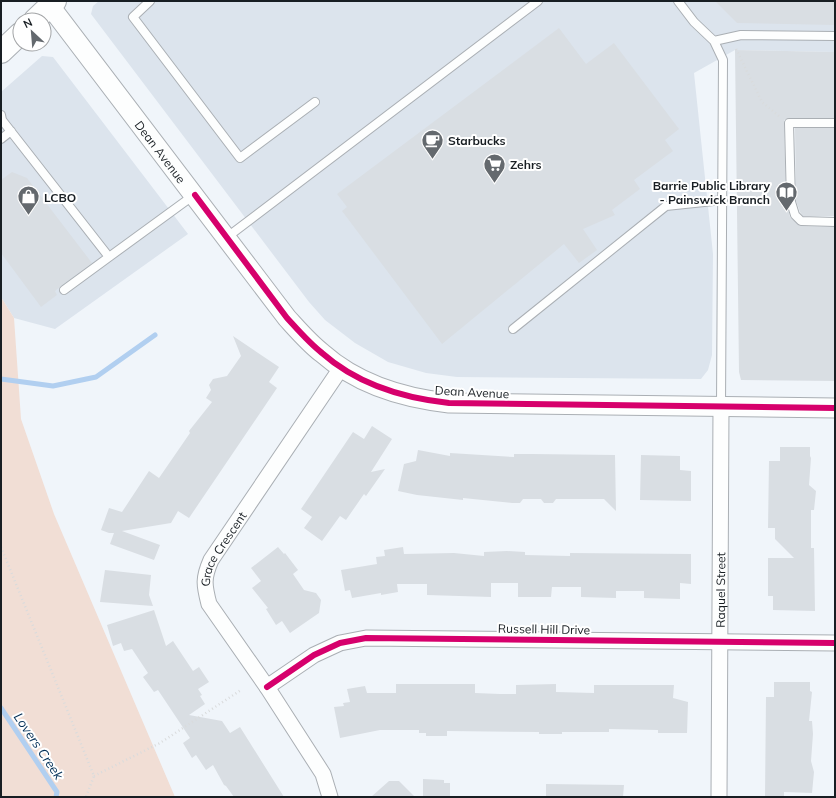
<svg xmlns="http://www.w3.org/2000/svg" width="836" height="798" viewBox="0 0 836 798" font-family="Mulish,sans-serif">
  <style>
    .built { fill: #dce4ed }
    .green { fill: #f1ded5 }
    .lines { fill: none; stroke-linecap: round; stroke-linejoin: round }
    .stream { stroke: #b1cff0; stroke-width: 5 }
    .building { fill: #d9dee3 }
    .service-casing { stroke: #aaafb4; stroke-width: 10 }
    .minor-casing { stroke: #aaafb4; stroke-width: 17 }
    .tertiary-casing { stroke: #aaafb4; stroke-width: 21 }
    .primary-casing { stroke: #aaafb4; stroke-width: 24 }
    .path { stroke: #d9dbdc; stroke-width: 2.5; stroke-dasharray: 1 3; stroke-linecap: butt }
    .service { stroke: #fdfefe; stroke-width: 8 }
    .minor { stroke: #fdfefe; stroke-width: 15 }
    .tertiary { stroke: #fdfefe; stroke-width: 19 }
    .primary { stroke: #fdfefe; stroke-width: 22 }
    .cycleway-casing { stroke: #fff; stroke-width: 8 }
    .cycleway { stroke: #d6006c; stroke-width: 6 }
    .labels { text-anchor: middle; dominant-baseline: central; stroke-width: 4; stroke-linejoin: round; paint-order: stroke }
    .poi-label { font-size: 12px; font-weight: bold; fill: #181e23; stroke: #fff; text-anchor: start }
    .street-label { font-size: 12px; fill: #181e23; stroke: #fff }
    .water-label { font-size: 13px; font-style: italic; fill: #022f57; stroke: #fff }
  </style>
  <rect width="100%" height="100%" fill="#f0f5fa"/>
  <path class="built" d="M99 1H835V52L735 50 694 73 713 254 712 355 708 370 701 379 457 377 426 373 388 362 355 343 325 320 309 302 91 14 93 6Z
    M42 56 53 57 188 234 55 329 14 318 1 297V92Z"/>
  <path class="green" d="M1 297 14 318 21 419 54 514 175 797H1Z"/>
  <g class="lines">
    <path class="stream" d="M1 379 53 386 96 377 155 335
      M1 708 57 792 56 797"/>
  </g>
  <path class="building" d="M715 1H835V25L737 23Z
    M559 28 586 64 614 43 679 129 665 140 673 151 634 180 640 189 612 210 615 215 583 229 597 250 579 263 564 244 442 344 342 211 347 207 337 194Z
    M735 50 835 52V118H789L784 120V123L786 202 790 217 800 226 835 227V381L741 380 739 372Z
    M795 128H835V216H803L800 212 796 201Z
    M12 172 27 178 92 263 61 286 55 291 57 295 41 307 1 253V180Z
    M233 336 279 367 269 382 277 388 189 518 178 511 171 523 122 531 160 545 154 560 110 544 114 533H109L101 530 109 508 122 512 149 471 159 478 190 433 189 431 212 402 206 398 211 390 209 385 213 379 227 376 241 356Z
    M372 426 392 439 371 472 385 469 366 496 364 494 346 520 340 516 322 541 304 528 312 517 301 509 353 432 364 439Z
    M780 447H810V456L811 458 809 485 816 491 814 510H811V548H814L815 611 773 610V596H768V558H794L775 539V528H768L769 461H780Z
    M418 450 450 456V453L514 457V454H532L615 455 616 511 604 499H556L553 503H544L541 499H523L520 503H512L463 498V500L417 495 398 491 404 464 416 461Z
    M641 455 680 456V470L691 471V501L640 500Z
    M278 547 284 554 285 553 298 570 293 574 304 590 316 593 321 600 319 613 290 633 282 621 276 625 266 609 268 608 252 588 261 581 251 568Z
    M403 547 404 554 454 553 484 556V552L507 551 525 552V555L570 556V553L691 554V584L680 583V599L644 598V591H616V598L581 597V587H552L551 597H518V583H491V597L427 595V584H397L398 592 381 595V593L352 598 350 590 345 591 341 570 377 564 376 557 385 556 384 550Z
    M105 570 151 575 149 595 153 606 100 602Z
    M154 610 166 646 173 641 193 671 199 667 209 682 198 689 202 695 200 696 205 704 189 715 222 721 230 733 240 727 284 797H234L226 786 224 785 213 765 206 770 196 755 192 758 183 743 190 738 158 690 154 692 143 677 148 673 132 649 124 651 121 643 113 646 107 625Z
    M774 682H810V691L812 692 809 721H812L813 734 811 761 814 772 812 793 784 792V796H765L766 697H774Z
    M396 684H475V693L500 694H516V685L556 684V692L594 693V685H674L673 698 688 702 687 733H658V730L609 729V732H562V734H539V732L447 731V736H426V733H419V730H380L340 738 334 707 344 706 343 703 350 702 347 689 365 686 367 693H396Z
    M423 779 444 780V783H450V797H423Z
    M389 781H399L415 797H371Z
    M546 784 624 785 623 797H546Z"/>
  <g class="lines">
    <defs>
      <path id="service" d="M150 1 133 17 240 158 315 102
        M678 1 694 22 714 41 723 60 721 407
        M714 41 741 35 835 36
        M1 115 2 120 109 257 194 195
        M835 123H789L791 202 795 215 801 221 835 222
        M1 139 11 131
        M226 238 538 1
        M64 290 109 257
        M513 329 666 206 723 200"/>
      <g id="minor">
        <path d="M267 687 314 655 340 643 366 638 835 643"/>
        <path id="s1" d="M330 797 323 774 267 687 209 604C204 585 203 578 211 560L341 368"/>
        <path id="s2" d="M719 797 721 407"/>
      </g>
      <g id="tertiary">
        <path id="s3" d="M50 6 287 318C298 330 309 343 322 353 357 384 403 398 449 403L835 408"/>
      </g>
      <path id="primary" d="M35 20 55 1
        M1 52 20 34"/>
    </defs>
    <use href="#service" class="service-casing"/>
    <use href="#minor" class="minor-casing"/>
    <use href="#tertiary" class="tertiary-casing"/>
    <use href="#primary" class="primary-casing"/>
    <path class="path" d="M736 49 762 102 779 116
      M1 547 94 776 86 797
      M94 776 160 743 241 690"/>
    <use href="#service" class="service"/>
    <use href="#minor" class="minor"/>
    <use href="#tertiary" class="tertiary"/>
    <use href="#primary" class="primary"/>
    <defs>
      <path id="cycleway" d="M195 195 287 318C298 330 309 343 322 353 357 384 403 398 449 403L835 408
        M267 687 314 655 340 643 366 638 835 643"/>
    </defs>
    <use href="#cycleway" class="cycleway-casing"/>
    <use href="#cycleway" class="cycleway"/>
  </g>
  <defs>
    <symbol id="cafe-pin" viewBox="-11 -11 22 30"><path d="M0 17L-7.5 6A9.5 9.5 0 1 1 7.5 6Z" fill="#64696e" stroke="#fff"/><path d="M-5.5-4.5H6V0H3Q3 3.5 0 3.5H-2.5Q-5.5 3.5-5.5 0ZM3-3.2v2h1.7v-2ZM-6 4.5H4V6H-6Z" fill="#fff"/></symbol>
    <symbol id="supermarket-pin" viewBox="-11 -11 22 30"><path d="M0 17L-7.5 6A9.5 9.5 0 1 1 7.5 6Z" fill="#64696e" stroke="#fff"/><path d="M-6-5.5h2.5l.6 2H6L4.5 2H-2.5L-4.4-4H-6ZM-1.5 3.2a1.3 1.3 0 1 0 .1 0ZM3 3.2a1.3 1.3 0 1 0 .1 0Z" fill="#fff"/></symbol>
    <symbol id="library-pin" viewBox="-11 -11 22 30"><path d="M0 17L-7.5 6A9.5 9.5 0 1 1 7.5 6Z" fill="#64696e" stroke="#fff"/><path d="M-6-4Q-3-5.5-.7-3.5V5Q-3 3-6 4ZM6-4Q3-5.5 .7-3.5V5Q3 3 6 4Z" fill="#fff"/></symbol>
    <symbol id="shop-pin" viewBox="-11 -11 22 30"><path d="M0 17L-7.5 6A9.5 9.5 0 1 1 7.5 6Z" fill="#64696e" stroke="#fff"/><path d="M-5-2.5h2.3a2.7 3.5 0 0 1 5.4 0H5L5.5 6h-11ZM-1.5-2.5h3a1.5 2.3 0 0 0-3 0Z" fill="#fff"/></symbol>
  </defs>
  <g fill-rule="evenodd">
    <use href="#cafe-pin" x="420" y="128" width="25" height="34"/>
    <use href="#supermarket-pin" x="482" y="152" width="25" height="34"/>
    <use href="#library-pin" x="774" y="180" width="25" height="34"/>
    <use href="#shop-pin" x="16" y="184" width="25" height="34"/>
  </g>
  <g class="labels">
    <g class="poi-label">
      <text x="448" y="140">Starbucks</text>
      <text x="510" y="164">Zehrs</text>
      <text x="770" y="185" text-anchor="end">Barrie Public Library<tspan x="770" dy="14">- Painswick Branch</tspan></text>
      <text x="44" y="197">LCBO</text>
    </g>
    <g class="street-label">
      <text stroke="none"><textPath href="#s3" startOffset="183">Dean Avenue</textPath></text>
      <text transform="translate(472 392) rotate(3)">Dean Avenue</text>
      <text stroke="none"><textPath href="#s1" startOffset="289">Grace Crescent</textPath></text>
      <text stroke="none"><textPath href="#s2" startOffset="207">Raquel Street</textPath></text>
      <text transform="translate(544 629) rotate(1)">Russell Hill Drive</text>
    </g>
    <g class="water-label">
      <text transform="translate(39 746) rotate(56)">Lovers Creek</text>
    </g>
  </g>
  <rect width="836" height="798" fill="none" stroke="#181e23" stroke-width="4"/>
  <g transform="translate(32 32) rotate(334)"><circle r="19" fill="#ffffff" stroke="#a3a5a7"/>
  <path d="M0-3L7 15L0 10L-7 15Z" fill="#64696e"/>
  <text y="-6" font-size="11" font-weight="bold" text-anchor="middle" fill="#181e23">N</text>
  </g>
</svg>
